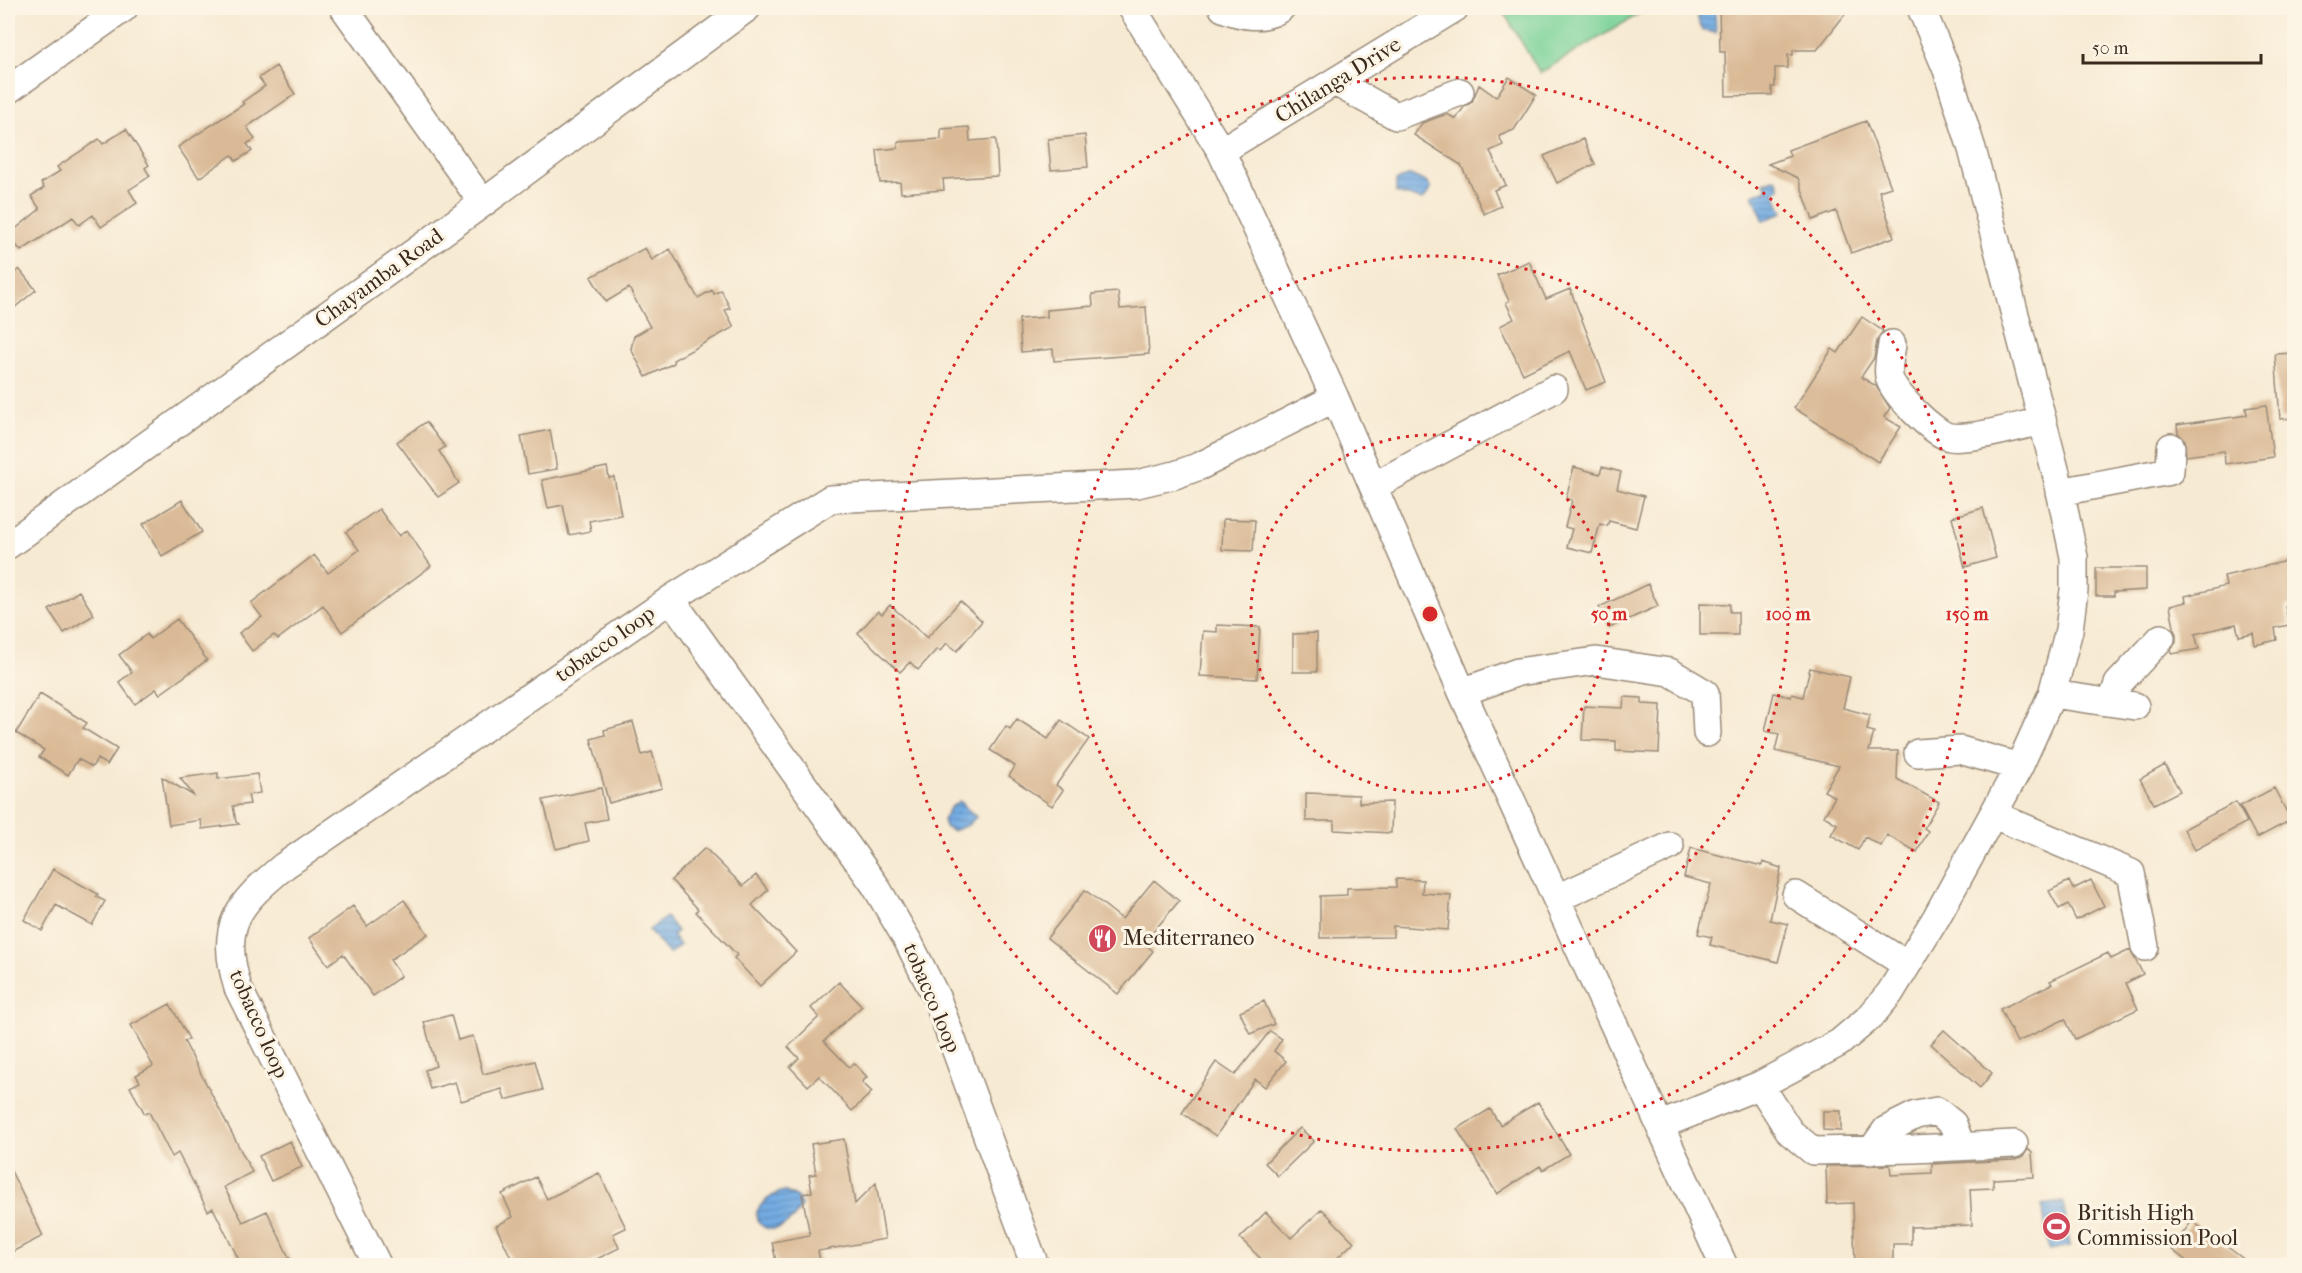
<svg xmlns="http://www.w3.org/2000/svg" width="2302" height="1273" viewBox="0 0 2302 1273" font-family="'IM FELL French Canon',serif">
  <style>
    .garden { fill: #7bd399; stroke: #5b7e5c; stroke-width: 1.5 }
    .water { fill: url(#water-rules); stroke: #576b80; stroke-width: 1.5 }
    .building { fill: #daba96 }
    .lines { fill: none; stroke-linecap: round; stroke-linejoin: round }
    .minor-casing { stroke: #998a78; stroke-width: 30 }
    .minor { stroke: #fff; stroke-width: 27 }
    .ring { fill: none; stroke: #d62828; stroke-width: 3; stroke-dasharray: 3 6 }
    .labels { text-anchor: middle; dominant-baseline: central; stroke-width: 6; stroke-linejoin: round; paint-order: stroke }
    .street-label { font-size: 22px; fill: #3b2a1e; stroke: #fcf5e5 }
    .poi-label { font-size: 22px; fill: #3b2a1e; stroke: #fcf5e5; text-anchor: start }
    .centre { fill: #d62828; stroke: #fcf5e5; stroke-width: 3 }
    .ring-label { font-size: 18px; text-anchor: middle; font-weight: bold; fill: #d62828; stroke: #fcf5e5; stroke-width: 6; stroke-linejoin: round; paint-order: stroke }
  </style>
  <defs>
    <pattern id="water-rules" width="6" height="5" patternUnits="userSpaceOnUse" patternTransform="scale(1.5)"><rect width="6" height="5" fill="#73ace3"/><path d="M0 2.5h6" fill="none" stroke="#608cb7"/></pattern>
  </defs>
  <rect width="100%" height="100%" fill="#fcf5e5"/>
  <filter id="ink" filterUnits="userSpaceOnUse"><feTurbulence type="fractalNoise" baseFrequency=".0167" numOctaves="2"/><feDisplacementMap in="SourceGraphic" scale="12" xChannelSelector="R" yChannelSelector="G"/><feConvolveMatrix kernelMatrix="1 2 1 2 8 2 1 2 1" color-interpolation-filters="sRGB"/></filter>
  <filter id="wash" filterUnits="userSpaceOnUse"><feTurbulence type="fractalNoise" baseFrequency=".008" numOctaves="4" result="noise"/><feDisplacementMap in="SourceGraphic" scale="24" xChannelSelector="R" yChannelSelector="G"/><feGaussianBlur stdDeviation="1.35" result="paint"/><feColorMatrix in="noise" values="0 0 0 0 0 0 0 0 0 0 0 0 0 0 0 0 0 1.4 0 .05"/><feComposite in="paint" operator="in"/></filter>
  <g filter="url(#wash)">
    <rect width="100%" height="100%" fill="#f7ead3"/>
    <path class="garden" d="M1501 8H1649L1540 73Z"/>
    <path class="water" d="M1700 8H1715L1716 33 1703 30C1698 22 1696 16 1700 8Z
      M1410 175 1426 182 1431 189 1423 200 1396 193V181Z
      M1776 178 1780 188 1774 191 1783 212 1764 221 1753 195 1767 189 1764 183Z
      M959 801 976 817 968 825 952 831 945 827 943 820 950 808Z
      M666 917 677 931 672 936 680 945 669 954 649 930Z
      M784 1191 798 1198 801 1206C796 1220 774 1238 760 1224 747 1210 773 1193 784 1191Z
      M2063 1202 2070 1246 2049 1250 2042 1205Z"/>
    <g id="blocks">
      <path class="building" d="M1719 8H1850L1817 50H1793V55H1788V68H1775V87H1772V95L1726 96 1725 52H1720Z
        M276 66 295 94 247 127 255 139 247 144 252 151 236 161 232 155 199 178 178 147 244 104 242 102 265 86 259 78Z
        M1509 77 1536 95 1514 130 1499 136 1503 145 1490 151 1506 185 1494 190 1501 206 1484 214 1461 165 1414 135 1422 123 1447 114 1456 119 1464 107 1472 102 1479 85 1496 97Z
        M1866 121 1891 187 1879 191 1894 237 1851 253 1836 211 1813 220 1798 178 1768 164 1790 156 1788 150Z
        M969 127 970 141 996 139 998 176 943 179 944 190 901 193 900 182 880 183 877 150 898 148V142L941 139V129Z
        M126 129 149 165 145 168 150 176 129 190 137 203 101 227 93 215 79 225 73 217 21 251 8 235 40 209 31 196 44 188 41 183 60 171 57 167 99 139 103 144Z
        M1085 135 1088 167 1051 170 1048 139Z
        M1583 139 1595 164 1557 183 1544 156Z
        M645 248 652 260 670 249 698 298 712 290 714 294 721 290 730 308 725 310 734 327 673 360 674 363 646 377 631 349 634 336 650 327 629 288 606 302 591 277Z
        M1529 261 1546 299 1570 289 1606 382 1586 390 1570 351 1523 374 1500 326 1514 319 1506 303 1509 301 1497 275Z
        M19 269 36 290 8 313V279Z
        M1118 292 1120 309 1146 307 1149 354 1054 361 1053 349 1021 352 1019 319 1047 317V310L1093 306 1092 294Z
        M1862 317 1883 331 1877 341 1874 358 1861 377 1876 386 1890 408 1884 417 1901 427 1878 462 1794 408 1832 349 1838 353Z
        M2295 353V418L2280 419 2275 354Z
        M2266 405 2273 457 2225 464 2224 451 2186 456 2185 440 2178 433 2177 425 2247 415 2246 408Z
        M426 422 445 447 439 451 459 483 438 497 397 442Z
        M550 430 557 469 528 474 521 436Z
        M607 467 609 478 614 477 621 515 589 521 591 531 569 535 563 505 548 508 542 480Z
        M1574 467 1600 474 1602 467 1621 472 1617 489 1644 496 1636 528 1609 521 1607 526 1600 524 1592 553 1567 547 1572 529 1565 527 1572 500 1566 499Z
        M182 500 202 532 162 556 143 524Z
        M1983 508 1996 558 1965 567 1952 517Z
        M379 509 399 536 407 530 431 566 342 632 323 605 278 639 274 635 252 651 239 633 262 617 251 603 314 555 328 573 359 550 346 532Z
        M1223 519 1255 520 1253 551 1222 550Z
        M2295 559V604L2285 606 2289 625 2275 628 2277 640 2255 645 2253 633 2239 636 2236 624 2195 634 2199 649 2172 654 2171 650 2176 642V634L2173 628 2174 627 2170 606 2186 602 2185 596 2226 586 2224 576Z
        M2096 568H2146V590L2114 592V596H2096Z
        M1648 584 1658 606 1609 628 1599 607Z
        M79 591 94 615 64 633 49 610Z
        M960 601 982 621 957 651 947 643 940 651 937 649 918 670 910 662 900 672 858 633 878 611 882 614 890 605 927 638Z
        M1700 603 1730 604V612H1738V635H1700Z
        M177 619 207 660 160 694 156 689 135 704 119 682 132 672 119 655 147 634 150 639Z
        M1217 625 1260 627 1257 679 1200 676 1203 631 1217 632Z
        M1317 633V672H1293V634Z
        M1810 668 1850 677 1843 708 1870 715 1867 730 1874 732 1869 751H1898L1897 779 1939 802 1924 828 1928 831 1917 852 1887 835 1881 846 1865 837 1858 850 1831 835 1837 824 1824 816 1835 797 1824 791 1839 766 1775 751 1779 734 1765 731 1774 693 1791 697 1792 694 1803 697Z
        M40 694 87 723 83 728 117 749 107 765 97 759 92 767 78 759 68 775 39 757 44 750 16 733Z
        M1624 697 1642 698V704L1661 705 1659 753 1616 751V741L1582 740 1584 706 1623 708Z
        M1017 719 1048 739 1061 720 1089 739 1056 785 1063 790 1052 806 1009 776 1015 766 990 750 1006 726 1010 729Z
        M633 722 642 755 652 752 662 788 609 803 591 739 605 735 604 730Z
        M2165 765 2180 791 2154 804 2140 779Z
        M218 773V779L257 774 260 793 248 795 250 804 233 806 236 822 239 824 202 829 201 820 169 825 162 777 194 796 180 778Z
        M601 788 607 819 585 823 589 841 556 849 543 800Z
        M2274 788 2291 820 2257 838 2240 806Z
        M1306 793 1359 795V803L1392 802 1391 833 1334 830V821H1306Z
        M2236 802 2247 822 2195 850 2184 829Z
        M705 848 743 886 756 875 768 890 752 905 796 952 760 986 734 958 737 955 696 912 698 909 671 880Z
        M1691 848 1762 866 1763 862 1781 868 1770 920 1788 924 1778 962 1710 945 1712 937 1698 934 1711 884 1684 877Z
        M53 869 98 894 96 897 105 901 92 925 56 905 42 931 24 920Z
        M1396 879 1423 880 1422 893 1451 895 1448 930 1393 926V937L1320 938V896L1347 895V888L1396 887Z
        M1154 880 1179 901 1144 943 1153 951 1118 994 1047 938 1085 890 1122 919Z
        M2091 880 2104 906 2076 920 2068 904 2059 909 2049 891 2069 881 2073 889Z
        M404 900 428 934 390 960 401 976 373 996 343 954 328 965 309 938 353 906 367 926Z
        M2130 950 2143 974 2126 983 2138 1009 2075 1039 2065 1019 2017 1042 2000 1009 2052 984 2050 981 2108 953 2111 959Z
        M839 982 862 1006 824 1041 849 1067 854 1063 867 1077 862 1082 872 1092 852 1111 819 1076 808 1086 790 1067 799 1058 788 1047 819 1017 811 1008Z
        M1264 1001 1274 1024 1250 1034 1240 1012Z
        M170 1004 189 1039 184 1041 252 1172 224 1187 243 1222 267 1211 293 1266H242L213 1208 208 1211 178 1153 172 1157 149 1112 145 1114 130 1087 140 1082 136 1075 153 1066 131 1025Z
        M451 1015 458 1040 473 1036 483 1074 535 1061 543 1090 505 1100 502 1089 461 1101 455 1082 430 1089 425 1070 436 1066 424 1022Z
        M1944 1030 1992 1073 1980 1088 1931 1044Z
        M1270 1031 1282 1039 1274 1051 1286 1061 1265 1087 1255 1079 1216 1136 1182 1113 1216 1062 1235 1075Z
        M1538 1102 1569 1154 1543 1170 1540 1166 1497 1194 1457 1129 1490 1109 1500 1125Z
        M1823 1111H1841V1131L1823 1130Z
        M1300 1128 1314 1141 1278 1176 1265 1163Z
        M844 1139 855 1204 876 1183 885 1239 818 1251 820 1260 808 1263V1266H777L772 1242 810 1235 802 1194 812 1192 809 1175 816 1174 811 1144Z
        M290 1141 302 1167 271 1181 259 1156Z
        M2028 1149 2032 1153 2034 1177 1993 1179V1188L1970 1189 1972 1225 1911 1227V1244H1893V1266H1855L1853 1203 1827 1204 1826 1166 1890 1165 1891 1175 1932 1173V1164L2015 1160 2023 1157Z
        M8 1165 43 1236 8 1254Z
        M599 1173 626 1228 613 1234 619 1248 583 1266H515L496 1226 513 1217 502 1194 536 1177 547 1199Z
        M1322 1209 1354 1242 1329 1266H1268L1240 1238 1266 1212 1291 1238Z
        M2192 1221 2218 1240 2253 1266H2193L2171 1249Z"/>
    </g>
  </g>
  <g filter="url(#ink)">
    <use href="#blocks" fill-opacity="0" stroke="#998a78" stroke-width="1.5"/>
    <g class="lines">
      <defs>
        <path id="minor" d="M344 8 483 203
          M1132 8 1221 151 1335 398 1462 692 1724 1266
          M1223 8C1241 16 1264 20 1281 8
          M1335 82 1396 116 1460 92
          M8 90 124 8
          M1221 151 1455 8
          M1892 344C1891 354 1887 367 1889 376 1891 392 1935 435 1950 437 1973 440 2019 426 2042 421
          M1374 486 1554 389
          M2060 492 2170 471 2171 447
          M8 545 483 203 747 8
          M671 599 830 499 1137 484 1175 475 1200 466 1335 398
          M1462 692 1518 672 1596 661 1670 672 1705 693 1707 733
          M2052 694 2135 706
          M2112 702 2118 684 2161 638
          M1918 753 1960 750 2019 767
          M1994 815 2131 873 2145 947
          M1796 895 1907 965
          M1558 898 1670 846
          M1760 1085 1790 1132 1813 1151 1914 1149 2014 1144
          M1661 1125 1760 1085 1839 1043 1870 1017 1890 993 1936 918 2019 767 2052 694 2069 630 2074 590V557L2058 481 1972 149 1947 70 1921 8
          M1871 1151 1886 1130 1916 1115 1937 1111 1953 1124 1961 1146
          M378 1266 238 988C219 925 237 905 284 866L671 599 875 885 909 943 937 999 1035 1266"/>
      </defs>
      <use href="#minor" class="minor-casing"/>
      <use href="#minor" class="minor"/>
    </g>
  </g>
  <g class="ring">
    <circle cx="1430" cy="614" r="179"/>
    <circle cx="1430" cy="614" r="358"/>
    <circle cx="1430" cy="614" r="537"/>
  </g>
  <defs>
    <symbol id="restaurant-disc" viewBox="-11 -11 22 22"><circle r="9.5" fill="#d1495b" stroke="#fcf5e5"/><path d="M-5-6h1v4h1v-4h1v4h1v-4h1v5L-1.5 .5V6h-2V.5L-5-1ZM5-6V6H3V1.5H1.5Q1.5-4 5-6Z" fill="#fff"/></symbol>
    <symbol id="stadium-disc" viewBox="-11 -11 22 22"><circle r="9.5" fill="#d1495b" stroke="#fcf5e5"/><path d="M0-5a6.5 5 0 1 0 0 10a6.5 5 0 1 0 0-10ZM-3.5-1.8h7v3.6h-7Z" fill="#fff"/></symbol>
  </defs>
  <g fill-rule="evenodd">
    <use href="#restaurant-disc" x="1086" y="922" width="33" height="33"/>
    <use href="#stadium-disc" x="2040" y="1210" width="33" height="33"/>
  </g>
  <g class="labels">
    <g class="street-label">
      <text transform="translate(1338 80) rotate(-32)">Chilanga Drive</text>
      <text transform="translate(379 278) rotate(-36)">Chayamba Road</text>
      <text transform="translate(605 644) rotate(-35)">tobacco loop</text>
      <text transform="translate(932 998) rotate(67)">tobacco loop</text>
      <text transform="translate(259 1024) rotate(66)">tobacco loop</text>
    </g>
    <g class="poi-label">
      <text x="1123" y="938">Mediterraneo</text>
      <text x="2077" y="1213">British High<tspan x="2077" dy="25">Commission Pool</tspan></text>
    </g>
  </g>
  <circle cx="1430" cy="614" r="9" class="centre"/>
  <g class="ring-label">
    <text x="1609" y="620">50 m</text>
    <text x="1788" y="620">100 m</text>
    <text x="1967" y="620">150 m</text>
  </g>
  <rect width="2302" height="1273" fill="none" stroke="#fcf5e5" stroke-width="30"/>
  <path d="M2083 54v9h178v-9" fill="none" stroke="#3b2a1e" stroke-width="3"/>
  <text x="2092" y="54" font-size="18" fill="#3b2a1e" stroke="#fcf5e5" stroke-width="4.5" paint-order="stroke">50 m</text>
</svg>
